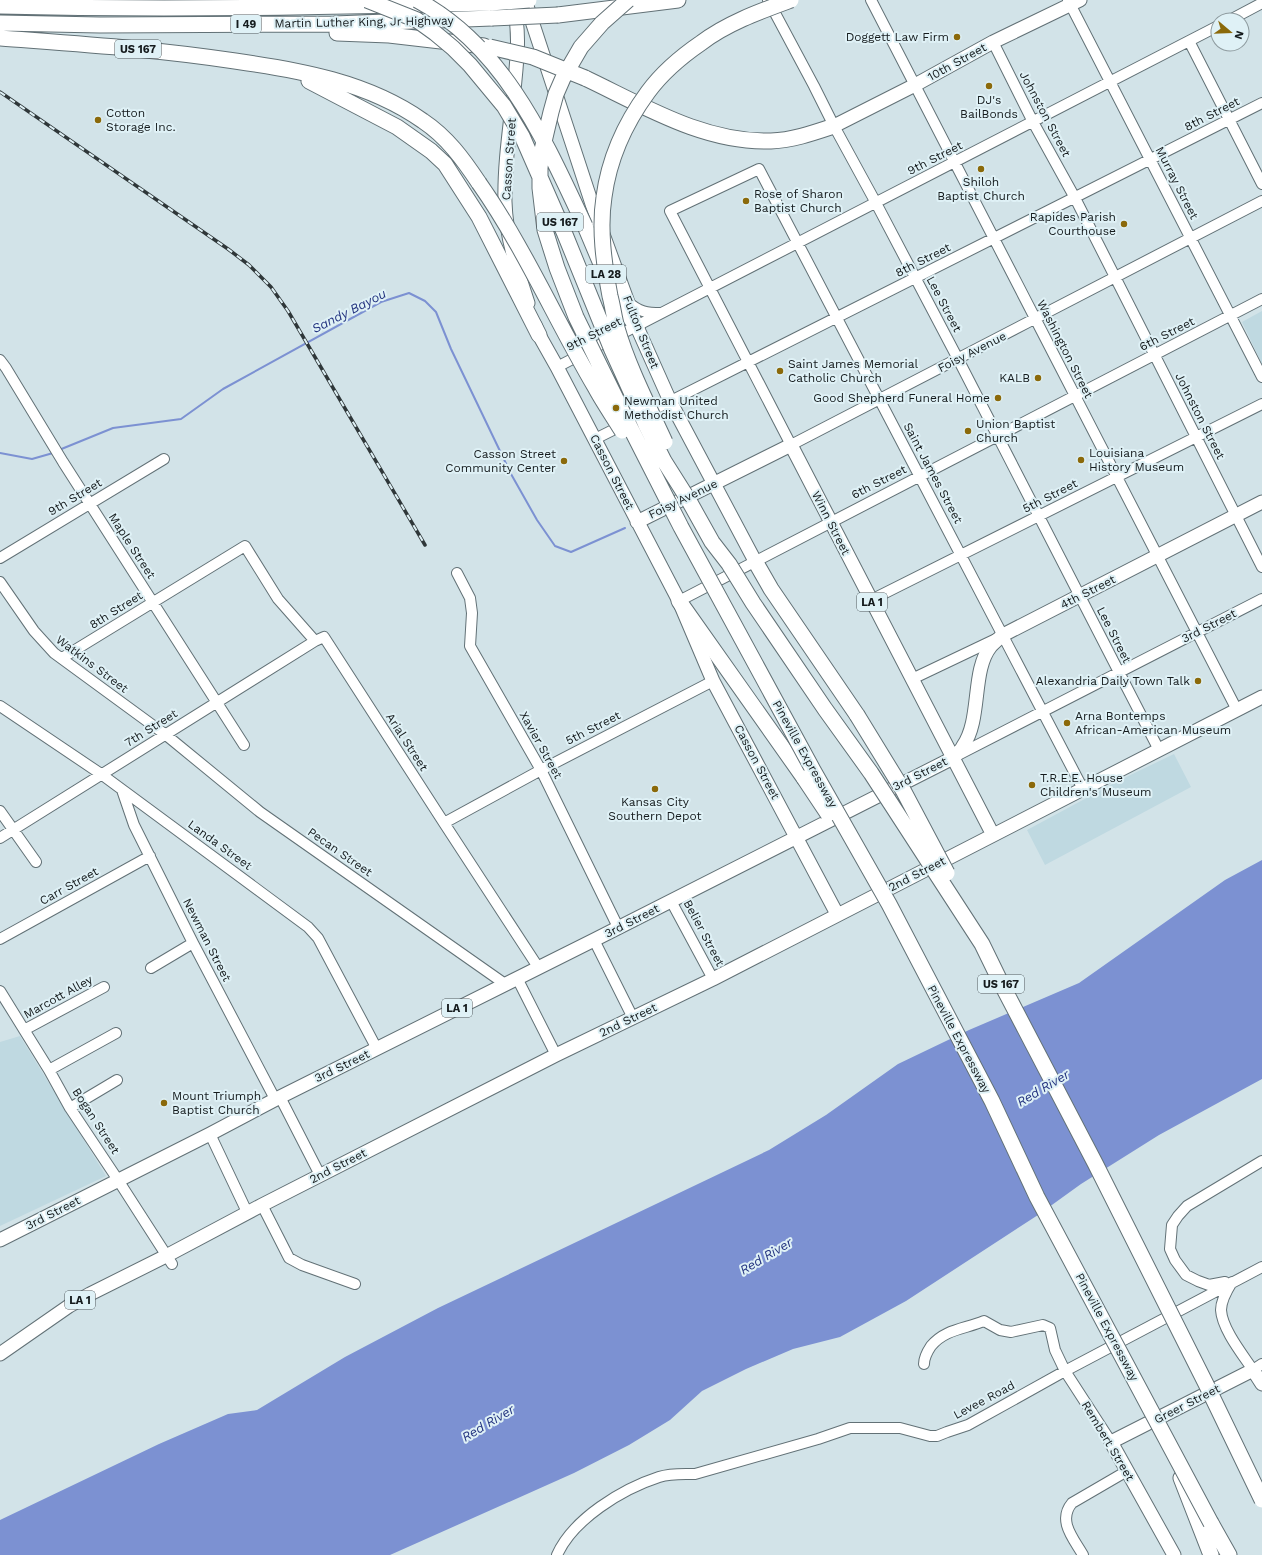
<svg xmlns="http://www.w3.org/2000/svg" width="1262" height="1555" viewBox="0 0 1262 1555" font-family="'Work Sans',sans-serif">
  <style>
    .built { fill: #bfd9e1 }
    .water { fill: #7c91d2 }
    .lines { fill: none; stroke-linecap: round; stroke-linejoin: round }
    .stream { stroke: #7c91d2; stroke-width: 2 }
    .minor-casing { stroke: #627176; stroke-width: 12 }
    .major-casing { stroke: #627176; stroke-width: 15 }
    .highway-casing { stroke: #627176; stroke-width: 17 }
    .minor { stroke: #fff; stroke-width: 10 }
    .major { stroke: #fff; stroke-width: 13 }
    .highway { stroke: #fff; stroke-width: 15 }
    .rail-casing { stroke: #2f3739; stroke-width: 3.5 }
    .rail { stroke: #dff1f6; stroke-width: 2; stroke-dasharray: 6; stroke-linecap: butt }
    .highway-bridge-casing { stroke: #627176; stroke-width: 17; stroke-linecap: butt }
    .highway-bridge { stroke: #fff; stroke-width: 15 }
    .poi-dot { fill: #8b690a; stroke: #dff1f6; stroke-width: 1.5 }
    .labels { text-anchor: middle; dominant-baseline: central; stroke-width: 4; stroke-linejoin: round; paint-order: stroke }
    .shield { fill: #dff1f6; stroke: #525b5e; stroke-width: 1 }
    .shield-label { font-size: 11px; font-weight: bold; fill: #151b1d }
    .street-label { font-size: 12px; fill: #151b1d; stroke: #dff1f6 }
    .poi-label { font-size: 12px; fill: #151b1d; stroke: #dff1f6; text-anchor: start }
    .water-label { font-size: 13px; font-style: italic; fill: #23337f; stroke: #dff1f6 }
  </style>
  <rect width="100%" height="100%" fill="#d2e3e8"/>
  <path class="built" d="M1262 311V364L1242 322Z
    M1174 754 1191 787 1045 865 1027 830 1120 780Z
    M20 1036 106 1176 0 1226V1042Z"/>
  <path class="water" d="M1262 860V1079L1159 1135 1081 1184 1038 1215 906 1301 840 1337 793 1349 746 1369 702 1391 670 1420 629 1445 574 1473 390 1555H0V1520L159 1444 228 1414 257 1410 345 1357 438 1308 769 1150 826 1115 898 1064 969 1030 1079 983 1225 880Z"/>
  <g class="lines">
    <path class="stream" d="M59 450 113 428 181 419 223 389 381 302 409 293 425 301 436 312 451 349 511 474 537 520 555 546 571 552 625 528
      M0 453 32 459 53 453"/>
    <defs>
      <path id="minor" d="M768 0 814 86 834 126 876 203 958 359 1159 750
        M871 0 1237 710
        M1068 0 1262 377
        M1230 20 1262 3
        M1189 41 1262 184
        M993 42 1033 122 1075 198 1262 567
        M628 302C639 312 647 313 661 313
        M0 360 6 368 63 462 244 745
        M557 367 1218 26
        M647 413 1262 103
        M595 439 625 424
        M0 558 164 459
        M457 573 470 598 472 613 470 646 541 770 618 927
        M0 582 34 631 54 653 166 735 260 812 505 984
        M871 600 1262 404
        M679 601 1262 299
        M62 658 245 546 278 599 315 641 324 637 444 823 538 967
        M912 679 996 639
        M0 706 101 774 308 927 318 938 377 1049
        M956 756 1262 599
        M1083 789C975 582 867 376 759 169L670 211 791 445C948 364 1105 282 1262 201
        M122 790 134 825 193 943 275 1099
        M0 811 36 862
        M444 823 541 770 713 681
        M0 838 315 641
        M671 901 713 979
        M0 939 150 856
        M594 940 633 1018
        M151 968 193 943
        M517 978 556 1055
        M0 991 49 1070 70 1108 118 1180 172 1264
        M24 1030 104 987
        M49 1070 116 1033
        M280 1097 320 1175
        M70 1108 117 1080
        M210 1134 247 1212
        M262 1205 289 1258 302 1265 355 1284
        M1225 1282 1209 1285 1198 1281 1186 1275 1175 1260 1170 1249 1172 1225 1178 1216 1187 1206 1262 1161
        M1232 1282C1227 1290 1221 1300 1221 1310 1222 1329 1243 1355 1253 1370L1262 1364
        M924 1364C924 1357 927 1352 931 1346 945 1329 965 1329 984 1321L1000 1330 1011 1332 1043 1325 1050 1328 1055 1350 1065 1371 1111 1442
        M557 1555C573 1519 622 1489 659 1477 671 1473 683 1474 695 1474L818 1439 850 1428H900L930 1436H937L947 1432 968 1425 1065 1371 1262 1267
        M1083 1555C1074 1539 1057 1521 1072 1503L1127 1471"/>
      <path id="major" d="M512 0C521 30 517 60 514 90 510 127 504 165 505 202 506 237 517 270 528 303
        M525 0 592 204 637 327 670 401 755 561
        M834 126 915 85 993 42 1080 0
        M535 325 539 335 557 367 679 601 713 681 837 914
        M637 522 791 445 993 835
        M0 1240 210 1134 280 1097 594 940 953 758C956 754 961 751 963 746 982 719 971 670 991 646 995 642 999 638 1003 635L1262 502
        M0 1354 69 1306 90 1294 166 1256 262 1205 556 1055 713 979 1262 697
        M1174 1555 1111 1442 1253 1370 1262 1384"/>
      <path id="highway" d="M0 6C163 10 327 7 490 3
        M558 15 678 0
        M0 23 100 25 334 24 492 18
        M337 33 389 35 484 46
        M0 38C78 44 157 49 235 61 299 70 368 82 423 121 447 137 463 159 479 183
        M585 78C644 106 704 143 771 141 793 140 813 133 834 126
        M309 81 397 127 431 151 445 164 479 217 539 335
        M585 226 615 297 637 327
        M755 561 771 589 857 715
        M679 601 804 778
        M1181 1478 1211 1555
        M1211 1523 1229 1555"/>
    </defs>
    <use href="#minor" class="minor-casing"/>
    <use href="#major" class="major-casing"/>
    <use href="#highway" class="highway-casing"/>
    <use href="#minor" class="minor"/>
    <use href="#major" class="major"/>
    <use href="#highway" class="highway"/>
    <defs>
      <path id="rail" d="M0 92 228 249 249 265 271 287 288 311 425 545"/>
    </defs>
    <use href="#rail" class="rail-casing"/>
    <use href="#rail" class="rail"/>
    <defs>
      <path id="highway-bridge" d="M367 0 417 20 435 33 453 48 470 65 504 106 522 136 564 232 612 350 646 425 664 461 688 499 712 542 729 564 753 603 825 709 871 773 982 944 1001 983 1095 1163 1206 1384 1262 1500
        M417 0C505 47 545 141 585 226
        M628 0 602 23 581 47 563 78 556 94 551 112 542 150 540 168V188L545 230 557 268 576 317 623 413 681 527 813 770 889 904 992 1101 1037 1197 1211 1523
        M490 3 529 0
        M492 18 558 15
        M490 47 533 57 585 78
        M479 183C524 247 555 319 595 387 603 402 613 416 622 431
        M665 442C649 407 628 366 617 328 614 318 613 307 610 296 604 264 599 229 604 197 609 159 626 122 648 92 662 73 682 56 701 43 727 23 761 11 791 0
        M857 715 903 790 947 873
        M804 778 828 814"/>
    </defs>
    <use href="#highway-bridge" class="highway-bridge-casing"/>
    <use href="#highway-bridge" class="highway-bridge"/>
  </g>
  <g class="poi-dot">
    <circle cx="957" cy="37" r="4"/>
    <circle cx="989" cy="86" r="4"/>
    <circle cx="98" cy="120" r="4"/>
    <circle cx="981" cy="169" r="4"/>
    <circle cx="746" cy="201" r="4"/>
    <circle cx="1124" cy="224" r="4"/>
    <circle cx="780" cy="371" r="4"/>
    <circle cx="1038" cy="378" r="4"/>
    <circle cx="998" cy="398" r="4"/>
    <circle cx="616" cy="408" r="4"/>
    <circle cx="968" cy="431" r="4"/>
    <circle cx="1081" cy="460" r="4"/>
    <circle cx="564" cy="461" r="4"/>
    <circle cx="1198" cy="681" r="4"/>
    <circle cx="1067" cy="723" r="4"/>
    <circle cx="1032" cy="785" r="4"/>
    <circle cx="655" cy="789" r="4"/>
    <circle cx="164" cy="1103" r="4"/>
  </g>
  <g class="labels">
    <g class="shield">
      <rect x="231" y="15" width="30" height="18" rx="3"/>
      <rect x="115" y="40" width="46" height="18" rx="3"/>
      <rect x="537" y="213" width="46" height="18" rx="3"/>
      <rect x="586" y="265" width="40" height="18" rx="3"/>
      <rect x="857" y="593" width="30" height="18" rx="3"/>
      <rect x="978" y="975" width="46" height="18" rx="3"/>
      <rect x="442" y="999" width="30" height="18" rx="3"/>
      <rect x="65" y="1291" width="30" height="18" rx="3"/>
    </g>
    <g class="shield-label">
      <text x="246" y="24">I 49</text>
      <text x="138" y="49">US 167</text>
      <text x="560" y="222">US 167</text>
      <text x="606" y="274">LA 28</text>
      <text x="872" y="602">LA 1</text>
      <text x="1001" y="984">US 167</text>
      <text x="457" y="1008">LA 1</text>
      <text x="80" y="1300">LA 1</text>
    </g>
    <g class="street-label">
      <text transform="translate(364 22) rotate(-1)">Martin Luther King, Jr Highway</text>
      <text transform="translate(957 62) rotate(-29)">10th Street</text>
      <text transform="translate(1045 114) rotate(62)">Johnston Street</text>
      <text transform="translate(1212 114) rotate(-27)">8th Street</text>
      <text transform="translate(935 158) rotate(-27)">9th Street</text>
      <text transform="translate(509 159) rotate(-86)">Casson Street</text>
      <text transform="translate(1177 183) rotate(63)">Murray Street</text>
      <text transform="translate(923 260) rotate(-27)">8th Street</text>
      <text transform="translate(944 304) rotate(62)">Lee Street</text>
      <text transform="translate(641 332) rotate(68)">Fulton Street</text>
      <text transform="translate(594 334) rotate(-27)">9th Street</text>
      <text transform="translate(1167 334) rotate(-27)">6th Street</text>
      <text transform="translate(1065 349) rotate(63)">Washington Street</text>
      <text transform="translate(972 352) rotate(-27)">Foisy Avenue</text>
      <text transform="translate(1200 416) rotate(63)">Johnston Street</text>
      <text transform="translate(612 472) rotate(63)">Casson Street</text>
      <text transform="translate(933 473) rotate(62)">Saint James Street</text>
      <text transform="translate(879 482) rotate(-27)">6th Street</text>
      <text transform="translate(1050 496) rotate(-27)">5th Street</text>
      <text transform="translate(75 497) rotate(-31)">9th Street</text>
      <text transform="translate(683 499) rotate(-26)">Foisy Avenue</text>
      <text transform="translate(831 523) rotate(63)">Winn Street</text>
      <text transform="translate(132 546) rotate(57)">Maple Street</text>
      <text transform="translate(1088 592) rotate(-27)">4th Street</text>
      <text transform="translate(116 610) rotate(-32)">8th Street</text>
      <text transform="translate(1209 626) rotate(-27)">3rd Street</text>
      <text transform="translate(1114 635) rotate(63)">Lee Street</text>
      <text transform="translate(92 664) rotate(37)">Watkins Street</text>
      <text transform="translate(151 728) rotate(-32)">7th Street</text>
      <text transform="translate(593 728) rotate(-27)">5th Street</text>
      <text transform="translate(407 742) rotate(57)">Arial Street</text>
      <text transform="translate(541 745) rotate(61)">Xavier Street</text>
      <text transform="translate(805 754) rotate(61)">Pineville Expressway</text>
      <text transform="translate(757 762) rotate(62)">Casson Street</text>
      <text transform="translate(920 774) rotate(-27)">3rd Street</text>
      <text transform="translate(220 845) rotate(36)">Landa Street</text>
      <text transform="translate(340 852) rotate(35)">Pecan Street</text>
      <text transform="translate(917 874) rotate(-27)">2nd Street</text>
      <text transform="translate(69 886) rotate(-29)">Carr Street</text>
      <text transform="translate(632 921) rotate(-27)">3rd Street</text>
      <text transform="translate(704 933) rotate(62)">Belier Street</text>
      <text transform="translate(207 940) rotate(63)">Newman Street</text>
      <text transform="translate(58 997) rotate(-29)">Marcott Alley</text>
      <text transform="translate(628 1020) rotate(-26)">2nd Street</text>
      <text transform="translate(959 1039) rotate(62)">Pineville Expressway</text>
      <text transform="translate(342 1066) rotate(-26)">3rd Street</text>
      <text transform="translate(96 1121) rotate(57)">Bogan Street</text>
      <text transform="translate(338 1166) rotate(-27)">2nd Street</text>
      <text transform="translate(53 1213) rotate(-27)">3rd Street</text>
      <text transform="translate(1107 1327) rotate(62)">Pineville Expressway</text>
      <text transform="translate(984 1400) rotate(-28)">Levee Road</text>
      <text transform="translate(1187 1404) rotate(-27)">Greer Street</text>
      <text transform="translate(1108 1441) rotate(59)">Rembert Street</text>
    </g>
    <g class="poi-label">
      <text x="949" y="37" text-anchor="end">Doggett Law Firm</text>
      <text x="989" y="100" text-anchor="middle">DJ's<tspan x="989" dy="14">BailBonds</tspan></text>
      <text x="106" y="113">Cotton<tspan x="106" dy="14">Storage Inc.</tspan></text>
      <text x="981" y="182" text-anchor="middle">Shiloh<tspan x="981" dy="14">Baptist Church</tspan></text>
      <text x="754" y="194">Rose of Sharon<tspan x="754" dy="14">Baptist Church</tspan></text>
      <text x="1116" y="217" text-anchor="end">Rapides Parish<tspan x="1116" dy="14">Courthouse</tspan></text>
      <text x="788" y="364">Saint James Memorial<tspan x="788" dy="14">Catholic Church</tspan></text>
      <text x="1030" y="378" text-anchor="end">KALB</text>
      <text x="990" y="398" text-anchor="end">Good Shepherd Funeral Home</text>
      <text x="624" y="401">Newman United<tspan x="624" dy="14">Methodist Church</tspan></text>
      <text x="976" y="424">Union Baptist<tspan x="976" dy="14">Church</tspan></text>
      <text x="1089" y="453">Louisiana<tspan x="1089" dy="14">History Museum</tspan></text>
      <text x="556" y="454" text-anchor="end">Casson Street<tspan x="556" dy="14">Community Center</tspan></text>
      <text x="1190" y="681" text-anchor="end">Alexandria Daily Town Talk</text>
      <text x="1075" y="716">Arna Bontemps<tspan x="1075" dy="14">African-American Museum</tspan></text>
      <text x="1040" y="778">T.R.E.E. House<tspan x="1040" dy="14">Children's Museum</tspan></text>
      <text x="655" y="802" text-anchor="middle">Kansas City<tspan x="655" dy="14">Southern Depot</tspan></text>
      <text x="172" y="1096">Mount Triumph<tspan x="172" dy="14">Baptist Church</tspan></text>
    </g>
    <g class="water-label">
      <text transform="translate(349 311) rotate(-27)">Sandy Bayou</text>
      <text transform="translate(1043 1088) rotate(-31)">Red River</text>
      <text transform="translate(766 1256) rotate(-31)">Red River</text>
      <text transform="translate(488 1423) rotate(-31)">Red River</text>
    </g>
  </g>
  <g transform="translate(1230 32) rotate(109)"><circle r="19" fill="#dff1f6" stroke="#8e9b9f"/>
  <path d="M0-3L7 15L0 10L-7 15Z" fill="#8b690a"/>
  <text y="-6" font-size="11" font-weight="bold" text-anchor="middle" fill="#151b1d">N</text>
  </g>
</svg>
